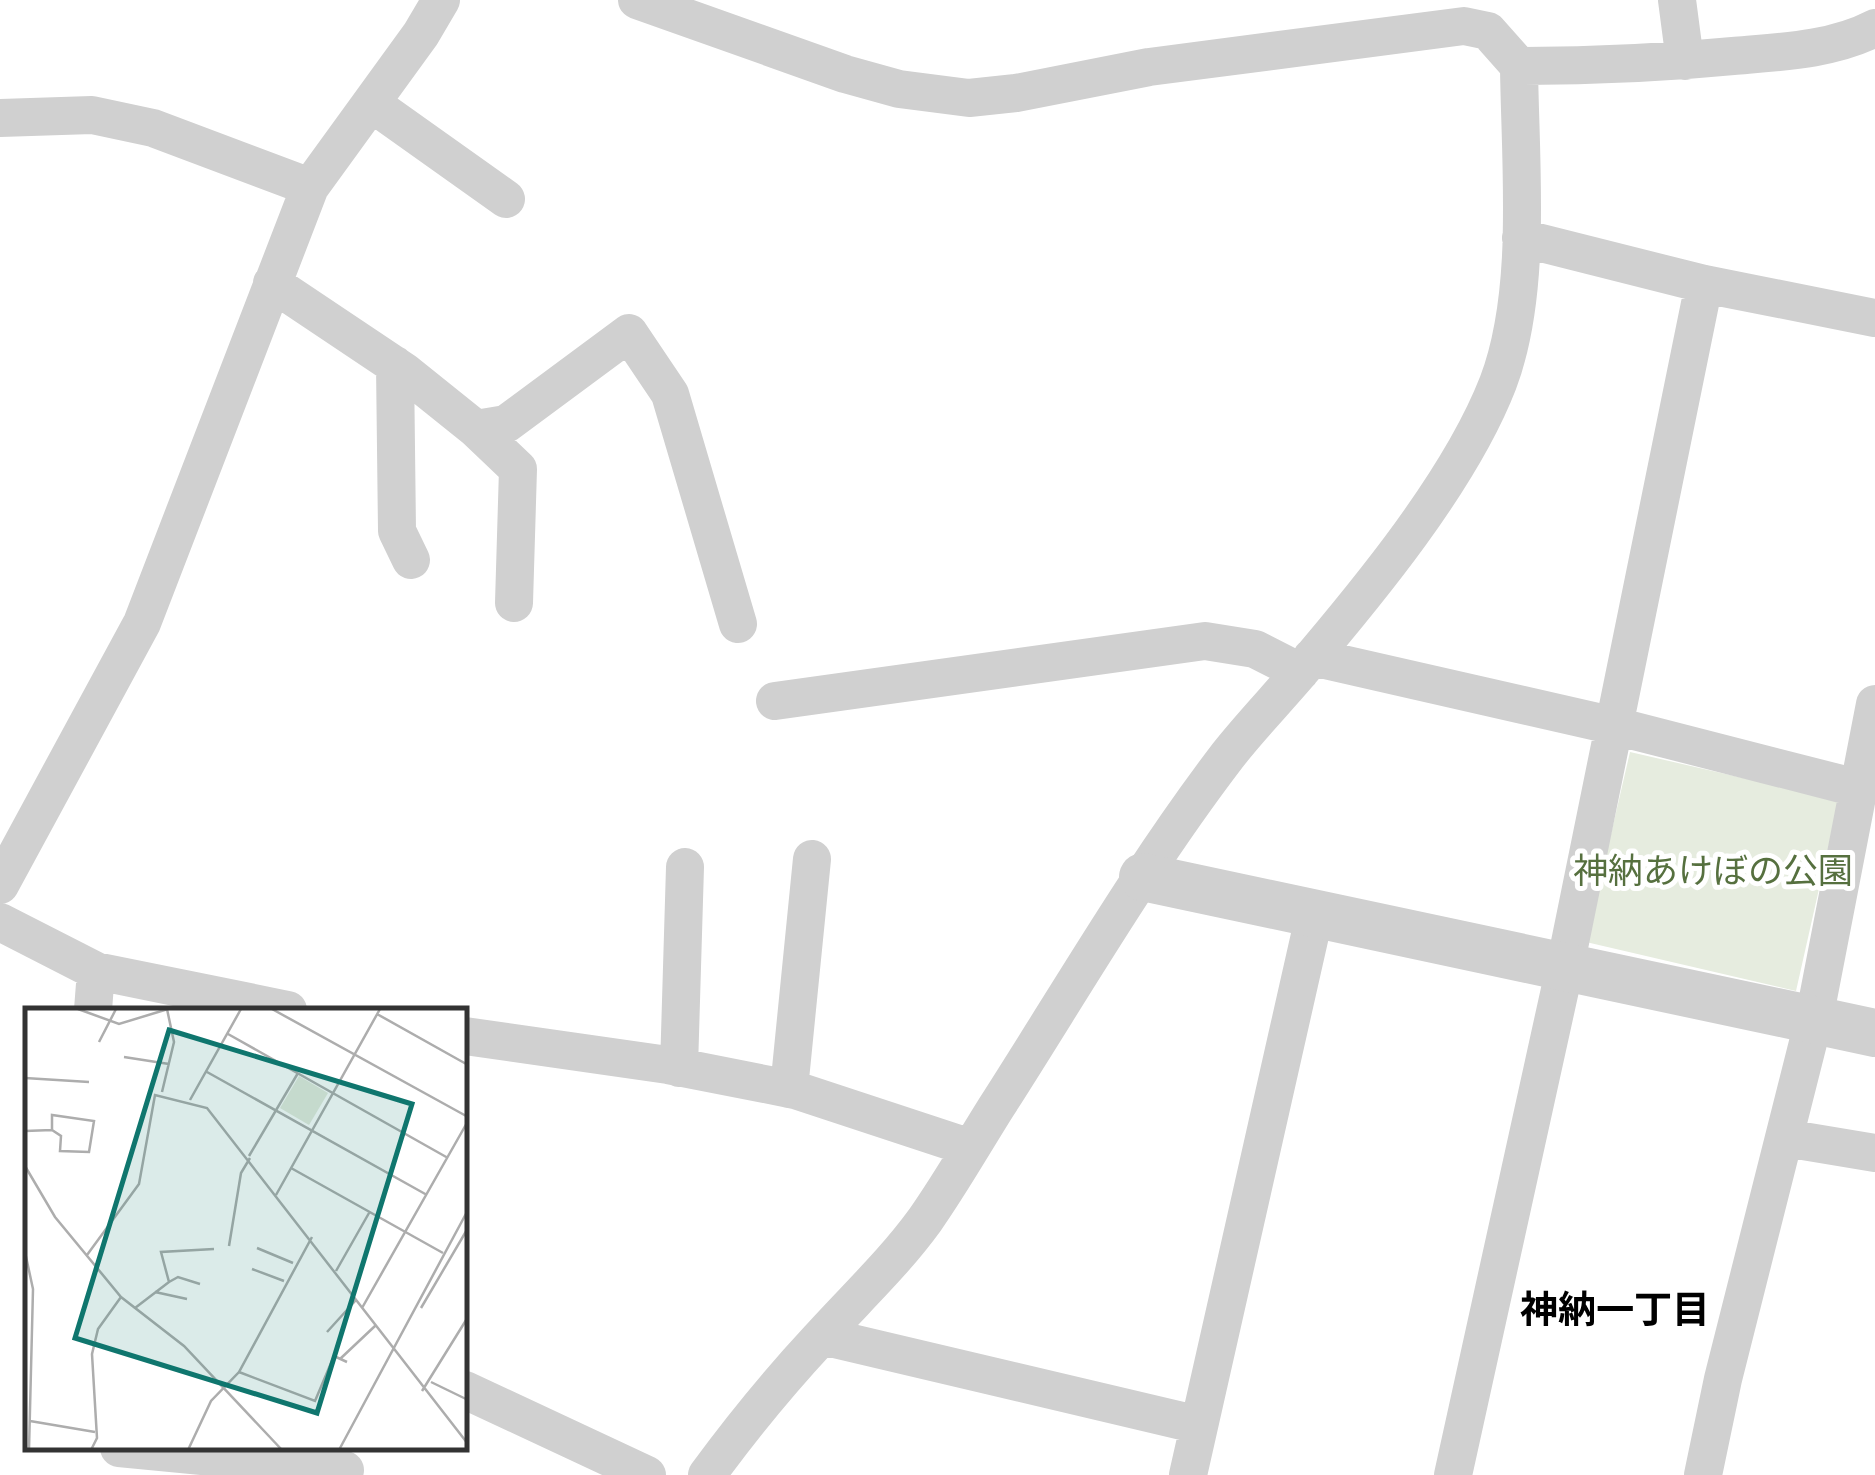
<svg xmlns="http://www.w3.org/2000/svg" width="1875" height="1475" viewBox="0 0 1875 1475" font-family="'DM Sans','Noto Sans JP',sans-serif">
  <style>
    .green { fill: #e6ecdf }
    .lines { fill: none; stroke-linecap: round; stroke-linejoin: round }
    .minor { stroke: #d0d0d0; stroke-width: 38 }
    .tertiary { stroke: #d0d0d0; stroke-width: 48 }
    .labels { text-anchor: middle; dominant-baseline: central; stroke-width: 10; stroke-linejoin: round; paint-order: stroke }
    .park-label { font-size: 35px; fill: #56703f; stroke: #fff }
    .neighbourhood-label { font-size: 38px; font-weight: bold; fill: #000; stroke: #fff }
    .inset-road { fill: none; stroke: #adadad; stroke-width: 2.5 }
    .view { fill: #0f766e; fill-opacity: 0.15; stroke: #0f766e; stroke-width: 5 }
    .inset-edge { fill: none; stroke: #333; stroke-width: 5 }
  </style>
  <rect width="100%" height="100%" fill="#fff"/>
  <path class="green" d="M1630 752 1839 800 1796 991 1586 942Z"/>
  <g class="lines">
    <path class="minor" d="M637 0 845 74 899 89 969 98 1016 93 1149 67 1464 26 1488 31 1519 66C1520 164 1533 291 1498 383 1460 481 1368 592 1299 673 1276 700 1250 727 1228 755 1143 866 1072 989 997 1106 973 1144 951 1183 925 1220 893 1264 855 1299 819 1339 779 1382 742 1427 707 1475
      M1677 0 1685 61
      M1519 66C1591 66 1661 63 1733 56 1780 52 1833 50 1875 28
      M371 103 506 199
      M0 118 92 115 153 128 310 187
      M1521 238 1704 284 1875 318
      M272 283 405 372 476 429 506 424 629 333 670 394 738 624
      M395 365 397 531 411 560
      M476 429 518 469 514 603
      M1312 657 1615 726 1857 788
      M775 701 1205 641 1255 649 1300 672
      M0 885 142 623 310 187 421 34 441 0
      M0 922 96 971 288 1010
      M93 1010 96 971
      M465 1036 668 1065 795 1090 971 1148
      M679 1068 685 867
      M789 1089 812 859
      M1785 1138 1875 1153
      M822 1336 1199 1425
      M465 1390 647 1475
      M119 1448 345 1470 344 1475
      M1188 1475 1315 913
      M1453 1475 1565 967 1704 284
      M1703 1475 1723 1379 1814 1019 1875 704"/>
    <path class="tertiary" d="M1143 877 1875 1033"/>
  </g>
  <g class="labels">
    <g class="park-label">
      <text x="1713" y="871">神納あけぼの公園</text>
    </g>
    <g class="neighbourhood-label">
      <text x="1615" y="1310">神納一丁目</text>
    </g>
  </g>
  <g transform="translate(25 1008)">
    <rect width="442" height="442" fill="#fff"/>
    <path d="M274 68 303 85 284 117 255 100Z" fill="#e6ecdf"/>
    <path class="inset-road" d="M53 1 94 16 143 1M247 1 443 109M352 6 443 57M203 26 423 150M74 34 91 1M99 49 144 56M182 64 402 187M0 70 64 74M137 84 149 34 142 1M165 92 216 1M0 123 27 122 36 128 35 143 64 144 69 113 27 107V122M224 148 273 65M0 158 30 209 96 289 159 338 257 442M266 160 418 245M251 187 355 1M204 238 216 165 225 150M232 240 268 255M0 244 8 281 4 442M62 247 114 176 130 87 182 100 443 436M227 261 259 273M311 263 344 205M144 274 153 269 175 276M130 284 162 291M110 300 144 274 136 244 189 241M337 300 443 113M396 300 443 220M302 324 331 292M315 351 350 318M214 364 290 393 309 348 322 354M406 374 443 392M397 383 443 309M5 413 70 424M66 442 72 430 67 346 73 321 96 289M163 442 186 393 214 364 287 229M314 442 443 202"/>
    <path class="view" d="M144 22 387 96 292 405 50 330Z"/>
    <rect width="442" height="442" class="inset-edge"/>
  </g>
</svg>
